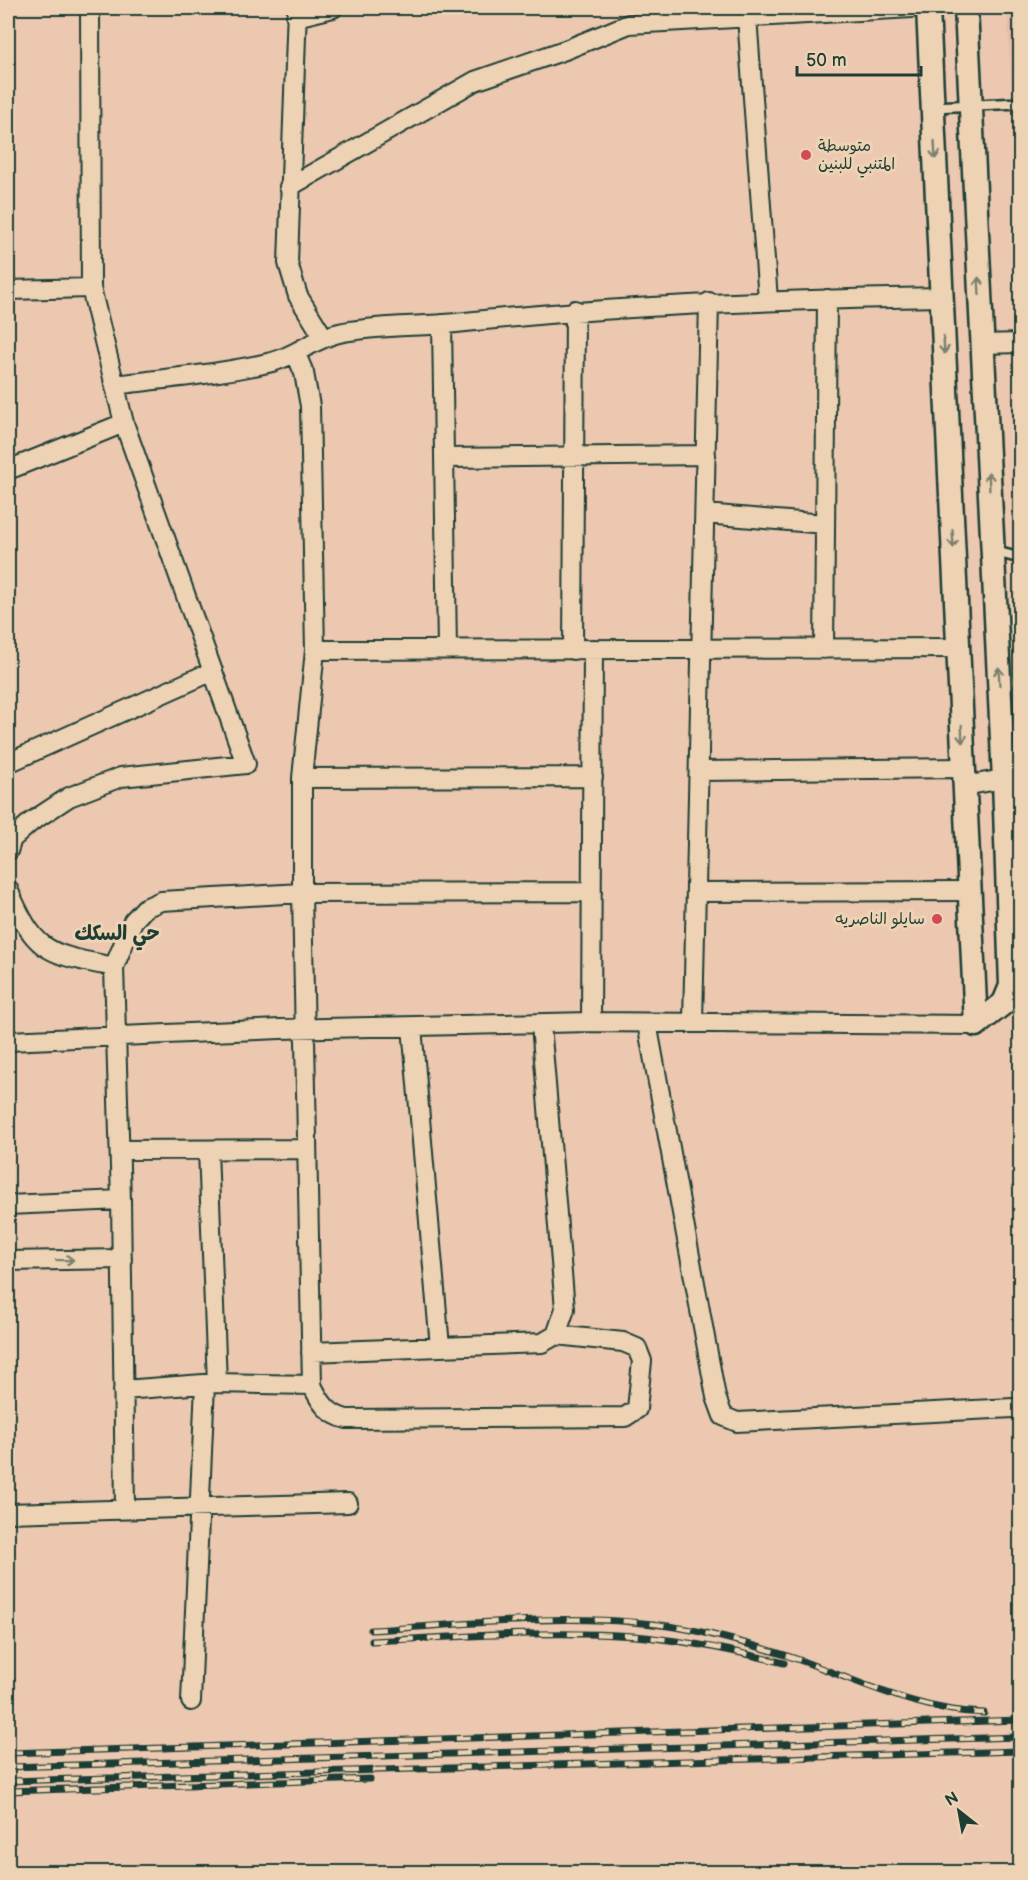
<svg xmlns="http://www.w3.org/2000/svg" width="1028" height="1880" viewBox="0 0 1028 1880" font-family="'Balsamiq Sans','Playpen Sans Arabic',sans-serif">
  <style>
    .built { fill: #e5bcaa }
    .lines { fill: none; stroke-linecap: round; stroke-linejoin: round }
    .service-casing { stroke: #1f3d34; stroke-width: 14 }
    .minor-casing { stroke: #1f3d34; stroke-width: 22 }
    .tertiary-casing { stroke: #1f3d34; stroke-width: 27 }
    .service { stroke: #edd3b4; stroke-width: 9 }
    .minor { stroke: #edd3b4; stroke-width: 18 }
    .tertiary { stroke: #edd3b4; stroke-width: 22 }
    .rail-casing { stroke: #1f3d34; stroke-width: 7 }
    .rail { stroke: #edd3b4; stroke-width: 4.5; stroke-dasharray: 14; stroke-linecap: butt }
    .oneway { stroke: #7c806e }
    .poi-dot { fill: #d1495b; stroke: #edd3b4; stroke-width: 2 }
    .labels { text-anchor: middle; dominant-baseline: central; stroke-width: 6; stroke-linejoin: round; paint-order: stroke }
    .poi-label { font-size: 16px; fill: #1f3d34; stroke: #edd3b4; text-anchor: start }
    .quarter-label { font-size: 20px; font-weight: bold; fill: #1f3d34; stroke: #edd3b4 }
  </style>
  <rect width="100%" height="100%" fill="#ecc8b0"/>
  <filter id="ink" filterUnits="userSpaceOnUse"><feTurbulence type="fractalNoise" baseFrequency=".0167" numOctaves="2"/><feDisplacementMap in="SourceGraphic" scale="12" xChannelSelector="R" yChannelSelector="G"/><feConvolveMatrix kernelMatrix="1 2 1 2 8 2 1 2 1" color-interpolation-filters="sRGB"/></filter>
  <g filter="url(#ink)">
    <path class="built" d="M1007 8H1020V242Z"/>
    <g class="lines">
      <defs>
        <path id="service" d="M933 107 1020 103
          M993 551 1020 558"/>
        <path id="minor" d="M297 8 288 263 298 296 324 338
          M296 17 333 8
          M747 17 768 300
          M289 187 475 81 565 50 629 24 912 8
          M8 290 91 288
          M442 324 447 649
          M982 344 1020 343
          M296 354 304 373 310 406 315 650 302 778V893L592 892
          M115 385C167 378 222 374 272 362 296 356 315 338 339 333 377 325 418 327 456 323 620 305 777 300 942 297
          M444 458 706 455
          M8 470 124 423
          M705 514 825 524
          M824 649 827 299
          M315 650 958 648
          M573 650 575 310
          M8 763 213 671
          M700 771 963 768
          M302 778 593 777
          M964 786 1020 776
          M8 851 12 839 31 822 69 797 121 777 246 764 124 423 91 288 90 8
          M8 889C36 954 46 953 114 967
          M697 892 969 891
          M591 1022 593 649
          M693 1022 709 302
          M647 1023 716 1397 723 1416 737 1422 1013 1408
          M412 1027 440 1347
          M8 1041 280 1029 591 1022 976 1025
          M120 1150 307 1149
          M208 1150 217 1383
          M8 1205 121 1200
          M8 1261 122 1259
          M311 1352 542 1343 556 1335 565 1309 541 1025
          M123 1390 217 1383 312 1385
          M125 1509 121 1200 114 967 133 921 145 908 161 901 302 893 312 1385C320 1402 328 1415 347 1419L625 1417 637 1409 642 1361 637 1348 623 1342 556 1335
          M8 1513 348 1503
          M191 1701 205 1384"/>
        <path id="tertiary" d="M928 8 976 1025 1004 1003 1011 986 1004 780 966 8"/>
      </defs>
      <use href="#service" class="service-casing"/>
      <use href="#minor" class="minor-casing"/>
      <use href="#tertiary" class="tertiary-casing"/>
      <use href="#service" class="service"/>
      <use href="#minor" class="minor"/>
      <use href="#tertiary" class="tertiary"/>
      <defs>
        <path id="rail" d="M371 1630C478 1624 591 1609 697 1631 726 1638 757 1646 785 1655 851 1677 914 1711 984 1713
          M372 1641C459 1637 548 1630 634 1636 684 1640 735 1651 784 1663
          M8 1753 1020 1720
          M8 1767 1020 1737
          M8 1781 1020 1751
          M8 1791 370 1779"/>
      </defs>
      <use href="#rail" class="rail-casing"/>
      <use href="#rail" class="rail"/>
    </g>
    <defs><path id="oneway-shaft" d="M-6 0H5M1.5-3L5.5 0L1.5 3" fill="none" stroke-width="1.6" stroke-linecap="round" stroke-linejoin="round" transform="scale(1.5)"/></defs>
    <g class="oneway">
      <use href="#oneway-shaft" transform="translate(935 150) rotate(87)"/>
      <use href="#oneway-shaft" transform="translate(979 286) rotate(-93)"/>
      <use href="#oneway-shaft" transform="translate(944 345) rotate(87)"/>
      <use href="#oneway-shaft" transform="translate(989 481) rotate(-93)"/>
      <use href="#oneway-shaft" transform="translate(953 539) rotate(87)"/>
      <use href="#oneway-shaft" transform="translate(999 676) rotate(-93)"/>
      <use href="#oneway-shaft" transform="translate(962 734) rotate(88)"/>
      <use href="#oneway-shaft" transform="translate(65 1260) rotate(-1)"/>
    </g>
  </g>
  <g class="poi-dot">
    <circle cx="806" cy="155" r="6"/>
    <circle cx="937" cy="919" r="6"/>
  </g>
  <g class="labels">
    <g class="poi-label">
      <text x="818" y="146">متوسطة<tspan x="818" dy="18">المتنبي للبنين</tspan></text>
      <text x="925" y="919" text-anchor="end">سايلو الناصريه</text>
    </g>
    <g class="quarter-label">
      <text x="117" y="934">حي السكك</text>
    </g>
  </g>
  <rect width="1028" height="1880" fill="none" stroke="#edd3b4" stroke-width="30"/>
  <rect x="15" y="15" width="998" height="1850" fill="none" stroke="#1f3d34" stroke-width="2" filter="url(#ink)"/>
  <g transform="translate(959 1811) rotate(329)" stroke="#edd3b4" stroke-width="4.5" paint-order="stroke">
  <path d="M0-4.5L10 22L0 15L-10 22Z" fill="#1f3d34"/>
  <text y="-9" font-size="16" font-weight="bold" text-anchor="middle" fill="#1f3d34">N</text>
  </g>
  <path d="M797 66v9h124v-9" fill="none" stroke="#1f3d34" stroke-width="3"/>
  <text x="806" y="66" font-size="18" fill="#1f3d34" stroke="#edd3b4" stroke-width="4.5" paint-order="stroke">50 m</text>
</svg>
